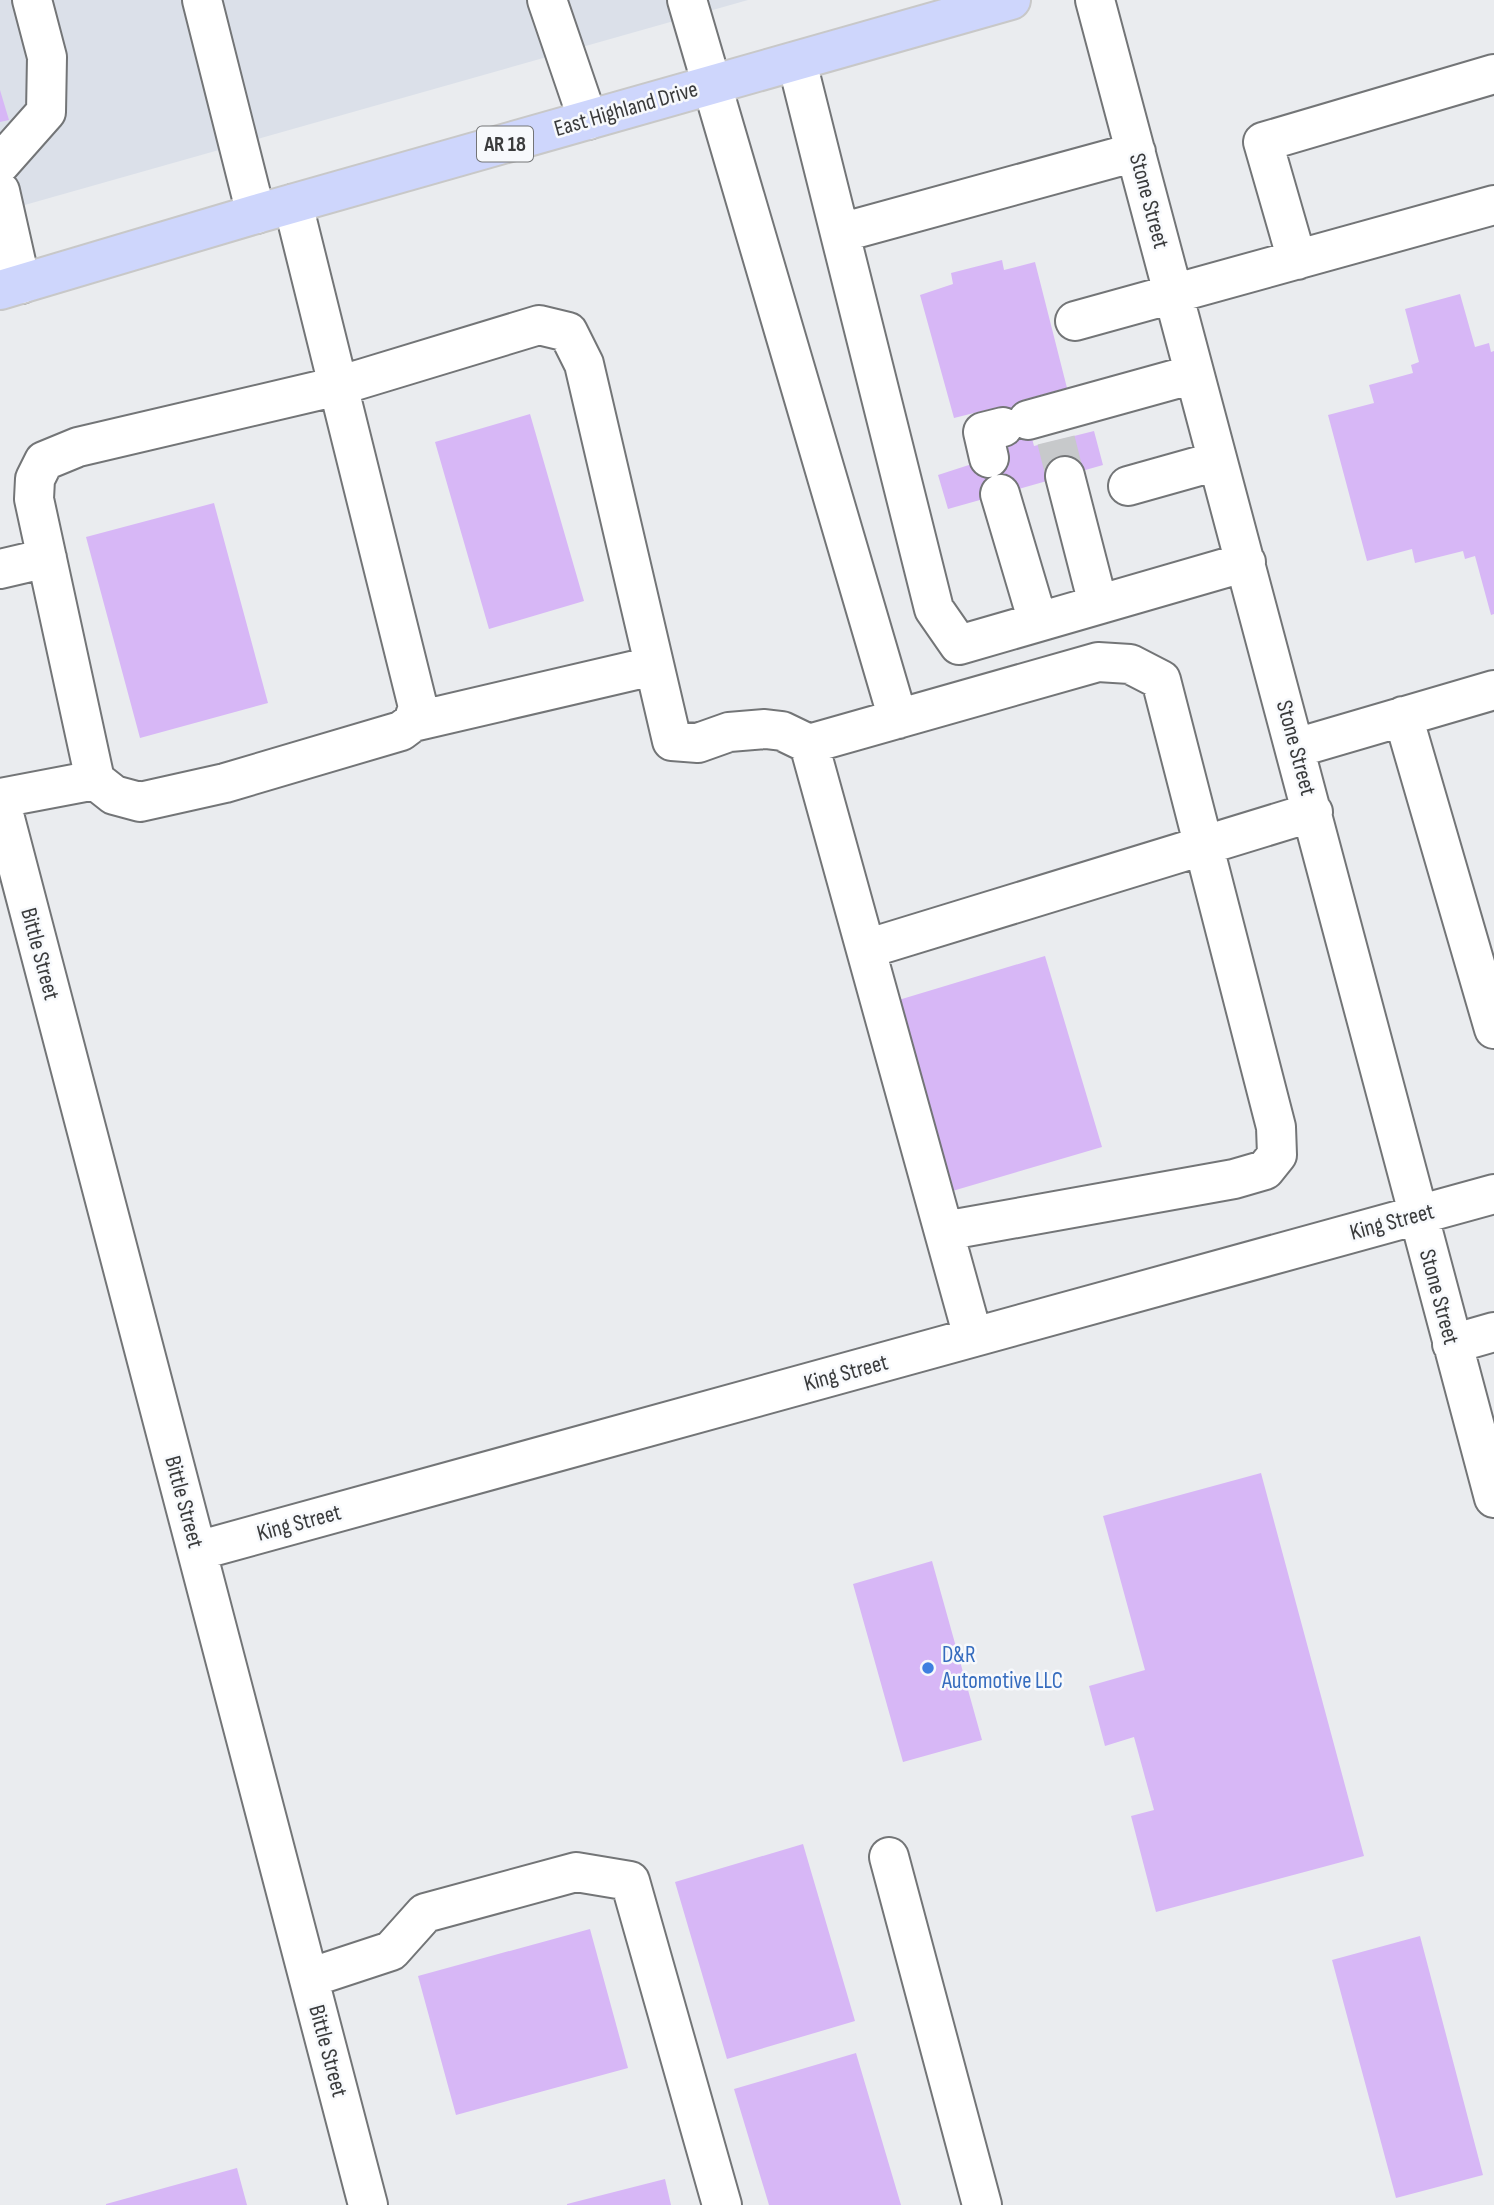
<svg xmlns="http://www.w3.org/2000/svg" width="1494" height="2205" viewBox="0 0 1494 2205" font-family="'Sofia Sans Condensed',sans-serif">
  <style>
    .built { fill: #dbe0e9 }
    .building { fill: #d7b7f6 }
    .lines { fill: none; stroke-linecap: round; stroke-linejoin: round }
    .minor-tunnel { stroke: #c7c9cb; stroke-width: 38; stroke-dasharray: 38 19; stroke-linecap: butt }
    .minor-casing { stroke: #737577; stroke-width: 42 }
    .major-casing { stroke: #c8c8c8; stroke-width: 42 }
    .minor { stroke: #fff; stroke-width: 38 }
    .major { stroke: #ced6fc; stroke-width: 38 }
    .shop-dot { fill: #3f7fe0; stroke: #f7f9fc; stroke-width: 2.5 }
    .labels { text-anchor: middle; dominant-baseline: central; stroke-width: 5; stroke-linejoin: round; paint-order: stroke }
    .shield { fill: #f7f9fc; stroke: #737476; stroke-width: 2 }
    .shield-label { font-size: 21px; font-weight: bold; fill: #3a3b3c }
    .street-label { font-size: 23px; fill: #3a3b3c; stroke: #f7f9fc }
    .shop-label { font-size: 23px; fill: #366cbe; stroke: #f7f9fc; text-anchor: start }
  </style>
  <rect width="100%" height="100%" fill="#eaecef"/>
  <path class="built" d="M0 0H748L0 212Z"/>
  <path class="building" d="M0 90 9 120 0 122Z
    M1002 260 1004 270 1035 262 1067 388 1022 400 1034 446 1094 431 1103 465 948 509 938 475 1009 452 998 407 954 418 920 295 953 284 951 273Z
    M1460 294 1475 347 1489 343 1491 352 1494 351V614L1491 615 1475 556 1465 559 1463 551 1415 563 1412 549 1367 561 1328 415 1374 403 1369 385 1413 373 1411 365 1419 362 1405 309Z
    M530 414 584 601 489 629 435 442Z
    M214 503 268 703 140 738 86 537Z
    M1045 956 1102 1147 949 1192 892 1002Z
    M1261 1473 1364 1856 1156 1912 1131 1816 1154 1810 1134 1737 1105 1746 1089 1686 1145 1670 1103 1516Z
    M932 1561 982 1740 903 1762 853 1584Z
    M803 1844 855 2021 727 2059 675 1882Z
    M590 1929 628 2068 456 2115 418 1976Z
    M1420 1936 1483 2175 1396 2198 1332 1960Z
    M856 2053 901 2205H769L734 2089Z
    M237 2168 247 2205H106V2204Z
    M665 2179 671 2205H567V2204Z"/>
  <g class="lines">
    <path class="minor-tunnel" d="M1056 440 1065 476"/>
    <defs>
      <path id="minor" d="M202 0 256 214
        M547 0 588 120
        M687 0 898 719
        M1095 0 1494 1498
        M797 62 934 609 959 645 1246 562
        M0 164 46 112 47 57 32 0
        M0 191 21 284
        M293 204 418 707 413 722 401 731 225 783 140 802 114 795 95 780 34 499 35 479 44 461 78 447 338 386 539 325 568 332 584 364 672 741 698 743 729 732 765 729 782 731 809 744 1098 662 1130 664 1161 680 1276 1127 1277 1155 1265 1170 1234 1179 944 1231
        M840 233 1136 152
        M1297 260 1263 142 1494 74
        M1075 321 1494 205
        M1028 420 1194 374
        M989 458 983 432 1003 427
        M1065 476 1098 604
        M1128 486 1217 461
        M1000 494 1038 622
        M0 569 47 558
        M1403 716 1494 1029
        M413 722 653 666
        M809 744 973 1337
        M1296 748 1494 690
        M0 798 95 780
        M0 799 368 2205
        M866 949 1313 812
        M1452 1344 1494 1332
        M197 1551 1494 1194
        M889 1857 982 2205
        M309 1978 391 1951 425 1913 576 1872 630 1881 722 2205"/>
      <path id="major" d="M0 290 256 214 1011 0"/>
    </defs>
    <use href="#minor" class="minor-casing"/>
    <use href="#major" class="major-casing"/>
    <use href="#minor" class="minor"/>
    <use href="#major" class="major"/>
  </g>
  <circle class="shop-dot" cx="928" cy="1668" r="7"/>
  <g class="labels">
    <rect class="shield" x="477" y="126.5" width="56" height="35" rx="5"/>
    <g class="shield-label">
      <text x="505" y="144">AR 18</text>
    </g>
    <g class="street-label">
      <text transform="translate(626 109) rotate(-16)">East Highland Drive</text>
      <text transform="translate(1149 201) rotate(75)">Stone Street</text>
      <text transform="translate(1296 748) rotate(75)">Stone Street</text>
      <text transform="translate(40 954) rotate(75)">Bittle Street</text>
      <text transform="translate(1392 1222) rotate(-15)">King Street</text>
      <text transform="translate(1439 1297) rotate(75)">Stone Street</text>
      <text transform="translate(846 1373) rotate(-15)">King Street</text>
      <text transform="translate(184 1502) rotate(75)">Bittle Street</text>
      <text transform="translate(299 1523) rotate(-15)">King Street</text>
      <text transform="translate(328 2051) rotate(75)">Bittle Street</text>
    </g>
    <g class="shop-label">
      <text x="942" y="1655">D&amp;R<tspan x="942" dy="26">Automotive LLC</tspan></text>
    </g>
  </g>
</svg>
